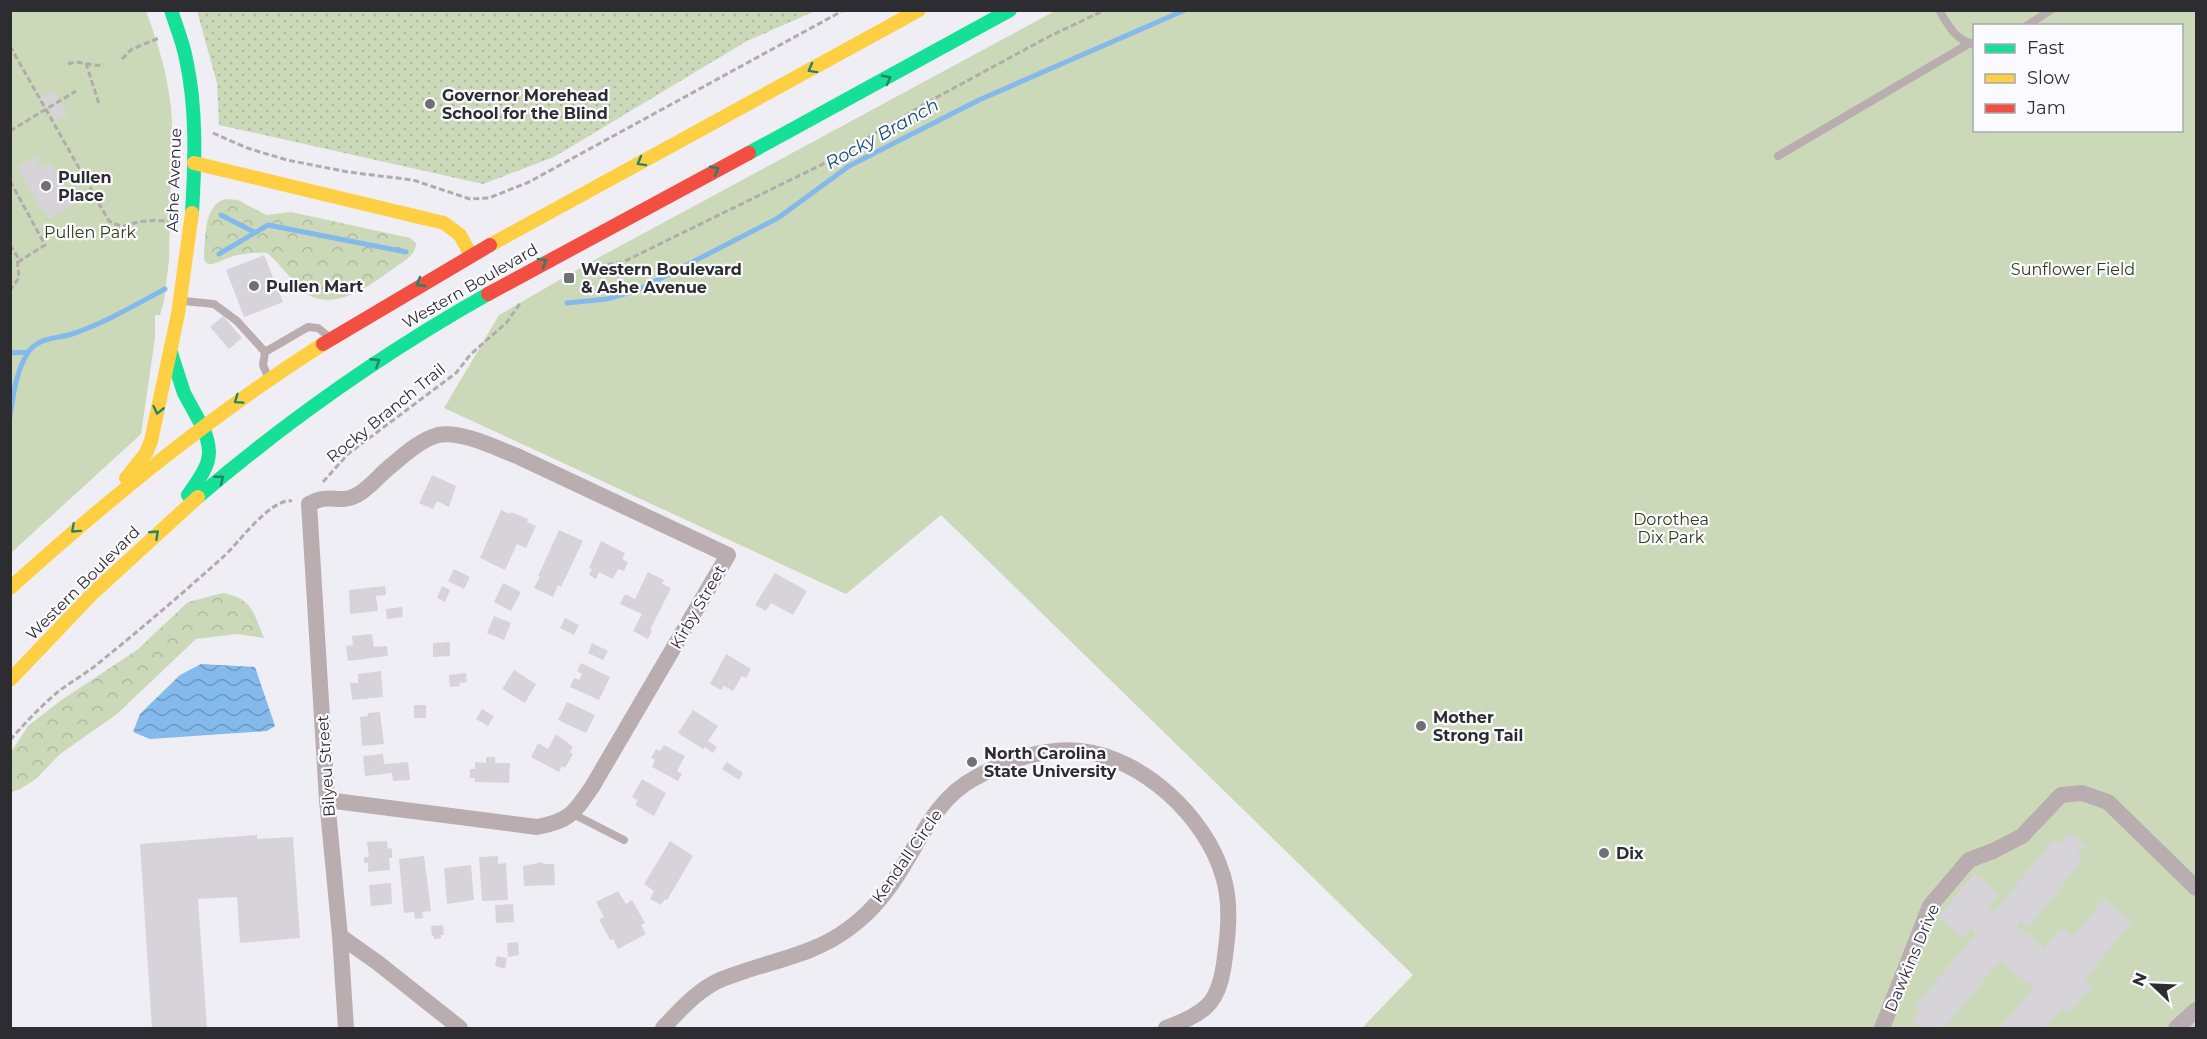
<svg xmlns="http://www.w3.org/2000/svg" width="2207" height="1039" viewBox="0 0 2207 1039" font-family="Montserrat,sans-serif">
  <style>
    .grass { fill: url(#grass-dots) }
    .forest { fill: url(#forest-crowns) }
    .park { fill: #ccd9b8; fill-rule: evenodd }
    .water { fill: url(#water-waves) }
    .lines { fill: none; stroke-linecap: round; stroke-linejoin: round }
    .stream { stroke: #83baeb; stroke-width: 5 }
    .building { fill: #d6d4d8 }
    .path { stroke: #b3aaac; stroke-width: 3; stroke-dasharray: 6 3; stroke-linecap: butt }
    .lane { stroke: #b9adaf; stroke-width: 8 }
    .street { stroke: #b9adaf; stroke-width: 16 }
    .fast { stroke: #16e098; stroke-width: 14 }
    .slow { stroke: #ffcf43; stroke-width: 14 }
    .jam { stroke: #f24e42; stroke-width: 14 }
    .oneway { stroke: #228664 }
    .poi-dot { fill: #717075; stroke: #fbfafe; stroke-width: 2 }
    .labels { text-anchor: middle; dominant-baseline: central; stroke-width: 4.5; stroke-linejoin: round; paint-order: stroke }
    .poi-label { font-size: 16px; font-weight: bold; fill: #2d2c30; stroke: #fbfafe; text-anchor: start }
    .street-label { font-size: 16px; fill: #2d2c30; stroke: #fbfafe }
    .park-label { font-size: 16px; fill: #303d17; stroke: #fbfafe }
    .water-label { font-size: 18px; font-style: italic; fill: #134d79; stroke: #fbfafe }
  </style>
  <defs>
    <pattern id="grass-dots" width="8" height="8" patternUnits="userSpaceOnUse" patternTransform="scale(1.5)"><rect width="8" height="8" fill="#ccd9b8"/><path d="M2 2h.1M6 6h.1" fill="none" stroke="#b0ba9e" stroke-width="1.8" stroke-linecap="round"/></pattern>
    <pattern id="forest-crowns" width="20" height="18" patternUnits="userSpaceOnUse" patternTransform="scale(1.5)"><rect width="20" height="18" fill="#ccd9b8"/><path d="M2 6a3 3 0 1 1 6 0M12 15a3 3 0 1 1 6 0" fill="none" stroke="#b0ba9e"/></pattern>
    <pattern id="water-waves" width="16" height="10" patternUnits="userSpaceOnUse" patternTransform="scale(1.5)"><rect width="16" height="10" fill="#83baeb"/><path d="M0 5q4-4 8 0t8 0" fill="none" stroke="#6c97bf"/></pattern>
  </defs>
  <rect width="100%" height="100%" fill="#efeef4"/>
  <path class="grass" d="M197 11V10L815 11 747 41 554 157 483 184 219 125 217 83Z"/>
  <path class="forest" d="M225 199 238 200 266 215 291 212 410 238 416 243C416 256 402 262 393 269 372 284 336 311 309 295 293 284 282 265 267 253 254 252 243 253 231 257 223 259 216 265 208 264L204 260V253C206 234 204 206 225 199Z
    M223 593C253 599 253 612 264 638L237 634 196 639 117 714 60 754 36 779 20 789 11 792V752L28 726 60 701 137 650 188 602Z"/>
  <path class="park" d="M11 11H146C159 46 170 82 172 121L169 260 164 301 160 315H155V338L141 434 11 553Z
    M1055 11H2196V1028H1362L1413 975 941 515 846 594 444 408 499 315 596 259ZM1974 26H2182V130H1974Z"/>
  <path class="water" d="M201 664 255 667 275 726 267 731 150 739 133 732 140 714 180 675Z"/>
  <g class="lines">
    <path class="stream" d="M221 215 254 232
      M219 254 268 225 406 252
      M567 303 607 299 638 290 778 218 849 166 979 100 1185 10
      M10 353 28 352
      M10 417C13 396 16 372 27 354 37 337 56 339 72 334 105 323 135 305 165 289"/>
  </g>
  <path class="building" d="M53 90 68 114 56 121 41 97Z
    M36 156 42 168 51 163 74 204 49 218 45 211 43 212 17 167Z
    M264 255 283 302 244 317 226 270Z
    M223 316 242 338 229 349 210 327Z
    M432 475 456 486 449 507 437 501 433 509 419 503Z
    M501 510 510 514 511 512 528 519 527 522 536 526 526 548 517 544 505 570 480 558Z
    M559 530 583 541 561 587 558 585 553 597 534 588 540 577 538 576Z
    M601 541 625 553 622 559 628 562 624 571 618 569 613 579 599 572 596 579 589 575 592 569 589 568Z
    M454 569 470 577 464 589 448 581Z
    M648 572 664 580 662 584 671 588 650 630 652 631 648 639 633 631 642 614 620 604 625 594 635 599Z
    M775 573 807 591 793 615 771 603 766 611 755 605Z
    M503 583 521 592 511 611 494 602Z
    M385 586 386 595 376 596 378 611 350 614 349 590Z
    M442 586 450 590 445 602 437 598Z
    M402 607 403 617 387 619 386 609Z
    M494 616 511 623 504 640 487 633Z
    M565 618 579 625 574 635 560 628Z
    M372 634 374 647 387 646 388 656 348 661 346 646 353 645 352 636Z
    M450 642V656L433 657V643Z
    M592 643 608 651 603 660 588 653Z
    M726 654 751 669 746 678 742 676 733 691 724 686 721 690 710 684Z
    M581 663 610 677 599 700 570 687 574 678 579 680 582 674 577 671Z
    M514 670 536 684 525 703 502 689Z
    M381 671 383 697 352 700 350 683H358V674Z
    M466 673 467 682 459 683 460 686 450 687 449 675Z
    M567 702 595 715 586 733 558 720Z
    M414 705H426V718H414Z
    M482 709 494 716 488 726 476 719Z
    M693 710 718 726 708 741 717 747 713 753 705 747 703 749 678 733Z
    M380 712 384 744 362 746 360 717 368 716V713Z
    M556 734 573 747 570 752 573 754 565 768 562 766 559 772 531 757 538 743 548 749Z
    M664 745 685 756 677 771 682 774 678 781 652 767 655 760 651 758 656 749 660 751Z
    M383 754 384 764 408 762 410 780 393 781 392 773 365 776 363 756Z
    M486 757H495V763H510L509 783 475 782V778H470V769H475V762L486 763Z
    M727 762 743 773 739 780 722 769Z
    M642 779 666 793 654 816 635 805 638 800 632 797Z
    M2069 833 2085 846 2077 857 2082 861 2029 927 2021 921 2017 926 2044 948 2061 928 2073 937 2104 899 2132 922 2085 979 2093 986 2069 1014 2062 1008 2045 1028H2000L2033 987 2000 961 1944 1028 1938 1026 1936 1028H1922L1913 1020 1921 1011 1915 1006 1977 933 1971 928 1963 938 1938 917 1974 874 1999 894 1988 907 1994 912 2054 839 2060 844Z
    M257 835V839L293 837 300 938 240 943 237 897 198 899 207 1028H152L140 844Z
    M387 841 388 849 392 848V858H389L390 870 368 872V863H364V857H369L367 842Z
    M670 841 693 856 667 900 665 899 661 905 650 899 654 891 644 884Z
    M424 856 431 911 422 912 423 918 415 919 414 912 404 913 399 859Z
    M498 856V864L506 863 508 900 482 901 479 857Z
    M543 862V864H554L555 885 524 886 523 866Z
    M471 865 474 900 447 904 444 868Z
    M391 883 392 904 371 906 369 885Z
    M618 891 626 904 632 900 645 923 641 925 646 934 618 949 613 939 610 940 599 919 604 917 596 902Z
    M513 904 514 922 496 923 495 905Z
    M443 925 444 935H441V938L434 939V936H432L431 926Z
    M518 942 519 955 508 957 507 943Z
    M497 956 507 958 505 969 495 966Z"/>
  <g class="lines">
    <path class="path" d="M10 46 109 221C126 231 128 222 146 221 154 220 163 221 171 221
      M122 59 132 49 159 38
      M86 63 99 104
      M68 64C80 59 91 67 104 65
      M10 131 76 91
      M213 133 247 148 287 160 348 172 413 180 470 199 489 198 529 182 844 10
      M10 181 45 245 18 262
      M10 245 17 256 19 278 10 290
      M581 269 623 262 827 162 928 102 1050 36 1105 10
      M323 482 348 454 456 373 470 355 507 322 521 302
      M10 740C25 723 41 706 59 691 72 681 87 673 100 662 142 628 183 593 223 557 239 543 270 498 292 501"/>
    <path class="lane" d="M1939 10C1948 25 1956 41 1974 44
      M2026 26 2051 10
      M1778 156 1970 43
      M184 301 214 304 237 321 265 352
      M268 377 263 365 265 352 308 327 318 328 328 336
      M573 814 624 840"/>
    <path class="street" d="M327 800 537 827C570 821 574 813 592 787L728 555 517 456C496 448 460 430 438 435 422 439 405 454 392 465 380 474 370 488 357 495 339 505 330 492 309 504L327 800 340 936 346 1028
      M340 936 378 963 460 1028
      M663 1028C678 1012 694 994 714 983 721 979 731 976 739 973 776 960 817 953 848 929 868 915 884 896 897 876 920 841 936 798 975 778 1005 761 1045 747 1080 751 1142 757 1206 817 1223 876 1230 898 1229 925 1226 948 1224 967 1221 994 1206 1007 1195 1017 1180 1023 1166 1028
      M1882 1028 1930 906 1969 860 1993 851 2022 836 2061 795 2082 793 2108 802 2196 888
      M2176 1028 2196 1010"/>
    <path class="fast" d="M171 10C176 26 183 42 186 59 197 108 195 163 192 213
      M749 153 1010 10
      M171 353 184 393 202 426
      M188 495C206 469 217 457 202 426
      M198 497C288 420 385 352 488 294"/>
    <path class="slow" d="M194 163 444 223 460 235 471 255
      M490 245 919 10
      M126 478 146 453 151 441 178 314 192 213
      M10 588C109 499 210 416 323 344
      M10 680 93 593 198 497"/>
    <path class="jam" d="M488 294 749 153
      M323 344 490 245"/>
  </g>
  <defs><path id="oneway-chevron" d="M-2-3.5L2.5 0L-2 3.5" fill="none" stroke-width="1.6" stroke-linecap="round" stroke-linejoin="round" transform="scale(1.5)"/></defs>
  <g class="oneway">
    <use href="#oneway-chevron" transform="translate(812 69) rotate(151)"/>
    <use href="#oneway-chevron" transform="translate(887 79) rotate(-28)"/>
    <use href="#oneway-chevron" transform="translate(641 162) rotate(151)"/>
    <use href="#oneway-chevron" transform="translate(715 170) rotate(-28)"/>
    <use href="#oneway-chevron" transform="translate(543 262) rotate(-30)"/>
    <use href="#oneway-chevron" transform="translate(420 283) rotate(150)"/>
    <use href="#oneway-chevron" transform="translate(376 362) rotate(-33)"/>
    <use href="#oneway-chevron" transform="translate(238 400) rotate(145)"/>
    <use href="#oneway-chevron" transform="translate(158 410) rotate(103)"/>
    <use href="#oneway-chevron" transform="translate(220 479) rotate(-39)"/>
    <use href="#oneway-chevron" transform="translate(75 529) rotate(138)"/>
    <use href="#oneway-chevron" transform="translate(155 534) rotate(-43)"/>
  </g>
  <g class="poi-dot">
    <circle cx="430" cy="104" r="6"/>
    <circle cx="46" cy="186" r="6"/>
    <rect x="563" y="272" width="12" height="12" rx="3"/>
    <circle cx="254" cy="286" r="6"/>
    <circle cx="1421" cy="726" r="6"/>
    <circle cx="972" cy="762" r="6"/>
    <circle cx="1604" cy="853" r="6"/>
  </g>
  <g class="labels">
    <g class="poi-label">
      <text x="442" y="95">Governor Morehead<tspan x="442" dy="18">School for the Blind</tspan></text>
      <text x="58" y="177">Pullen<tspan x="58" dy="18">Place</tspan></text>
      <text x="581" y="269">Western Boulevard<tspan x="581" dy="18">&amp; Ashe Avenue</tspan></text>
      <text x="266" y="286">Pullen Mart</text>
      <text x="1433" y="717">Mother<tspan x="1433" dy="18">Strong Tail</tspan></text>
      <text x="984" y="753">North Carolina<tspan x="984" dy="18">State University</tspan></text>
      <text x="1616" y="853">Dix</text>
    </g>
    <g class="street-label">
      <text transform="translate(174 180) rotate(-88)">Ashe Avenue</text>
      <text transform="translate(470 286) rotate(-30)">Western Boulevard</text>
      <text transform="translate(386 413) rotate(-39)">Rocky Branch Trail</text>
      <text transform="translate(83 583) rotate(-45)">Western Boulevard</text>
      <text transform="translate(698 607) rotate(-60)">Kirby Street</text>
      <text transform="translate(326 766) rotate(-94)">Bilyeu Street</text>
      <text transform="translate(907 856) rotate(-55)">Kendall Circle</text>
      <text transform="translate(1912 958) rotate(-67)">Dawkins Drive</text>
    </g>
    <g class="park-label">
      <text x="90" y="232">Pullen Park</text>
      <text x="2073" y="269">Sunflower Field</text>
      <text x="1671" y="519">Dorothea<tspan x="1671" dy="18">Dix Park</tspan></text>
    </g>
    <g class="water-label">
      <text transform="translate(882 134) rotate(-29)">Rocky Branch</text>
    </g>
  </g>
  <rect width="2207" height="1039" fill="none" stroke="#2d2c30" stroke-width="24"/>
  <rect x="1973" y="24" width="210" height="108" fill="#fbfafe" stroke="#a9a8ac" stroke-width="1.5"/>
  <rect x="1985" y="44" width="30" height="9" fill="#16e098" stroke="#a9a8ac" stroke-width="1.5"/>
  <text x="2027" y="54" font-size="18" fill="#2d2c30">Fast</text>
  <rect x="1985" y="74" width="30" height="9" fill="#ffcf43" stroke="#a9a8ac" stroke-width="1.5"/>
  <text x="2027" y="84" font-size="18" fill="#2d2c30">Slow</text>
  <rect x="1985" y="104" width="30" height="9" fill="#f24e42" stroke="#a9a8ac" stroke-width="1.5"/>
  <text x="2027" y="114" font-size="18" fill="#2d2c30">Jam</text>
  <g transform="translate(2153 985) rotate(293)" stroke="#fbfafe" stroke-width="4.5" paint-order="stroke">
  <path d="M0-4.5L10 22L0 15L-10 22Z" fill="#2d2c30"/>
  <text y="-9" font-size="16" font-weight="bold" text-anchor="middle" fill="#2d2c30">N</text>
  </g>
</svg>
